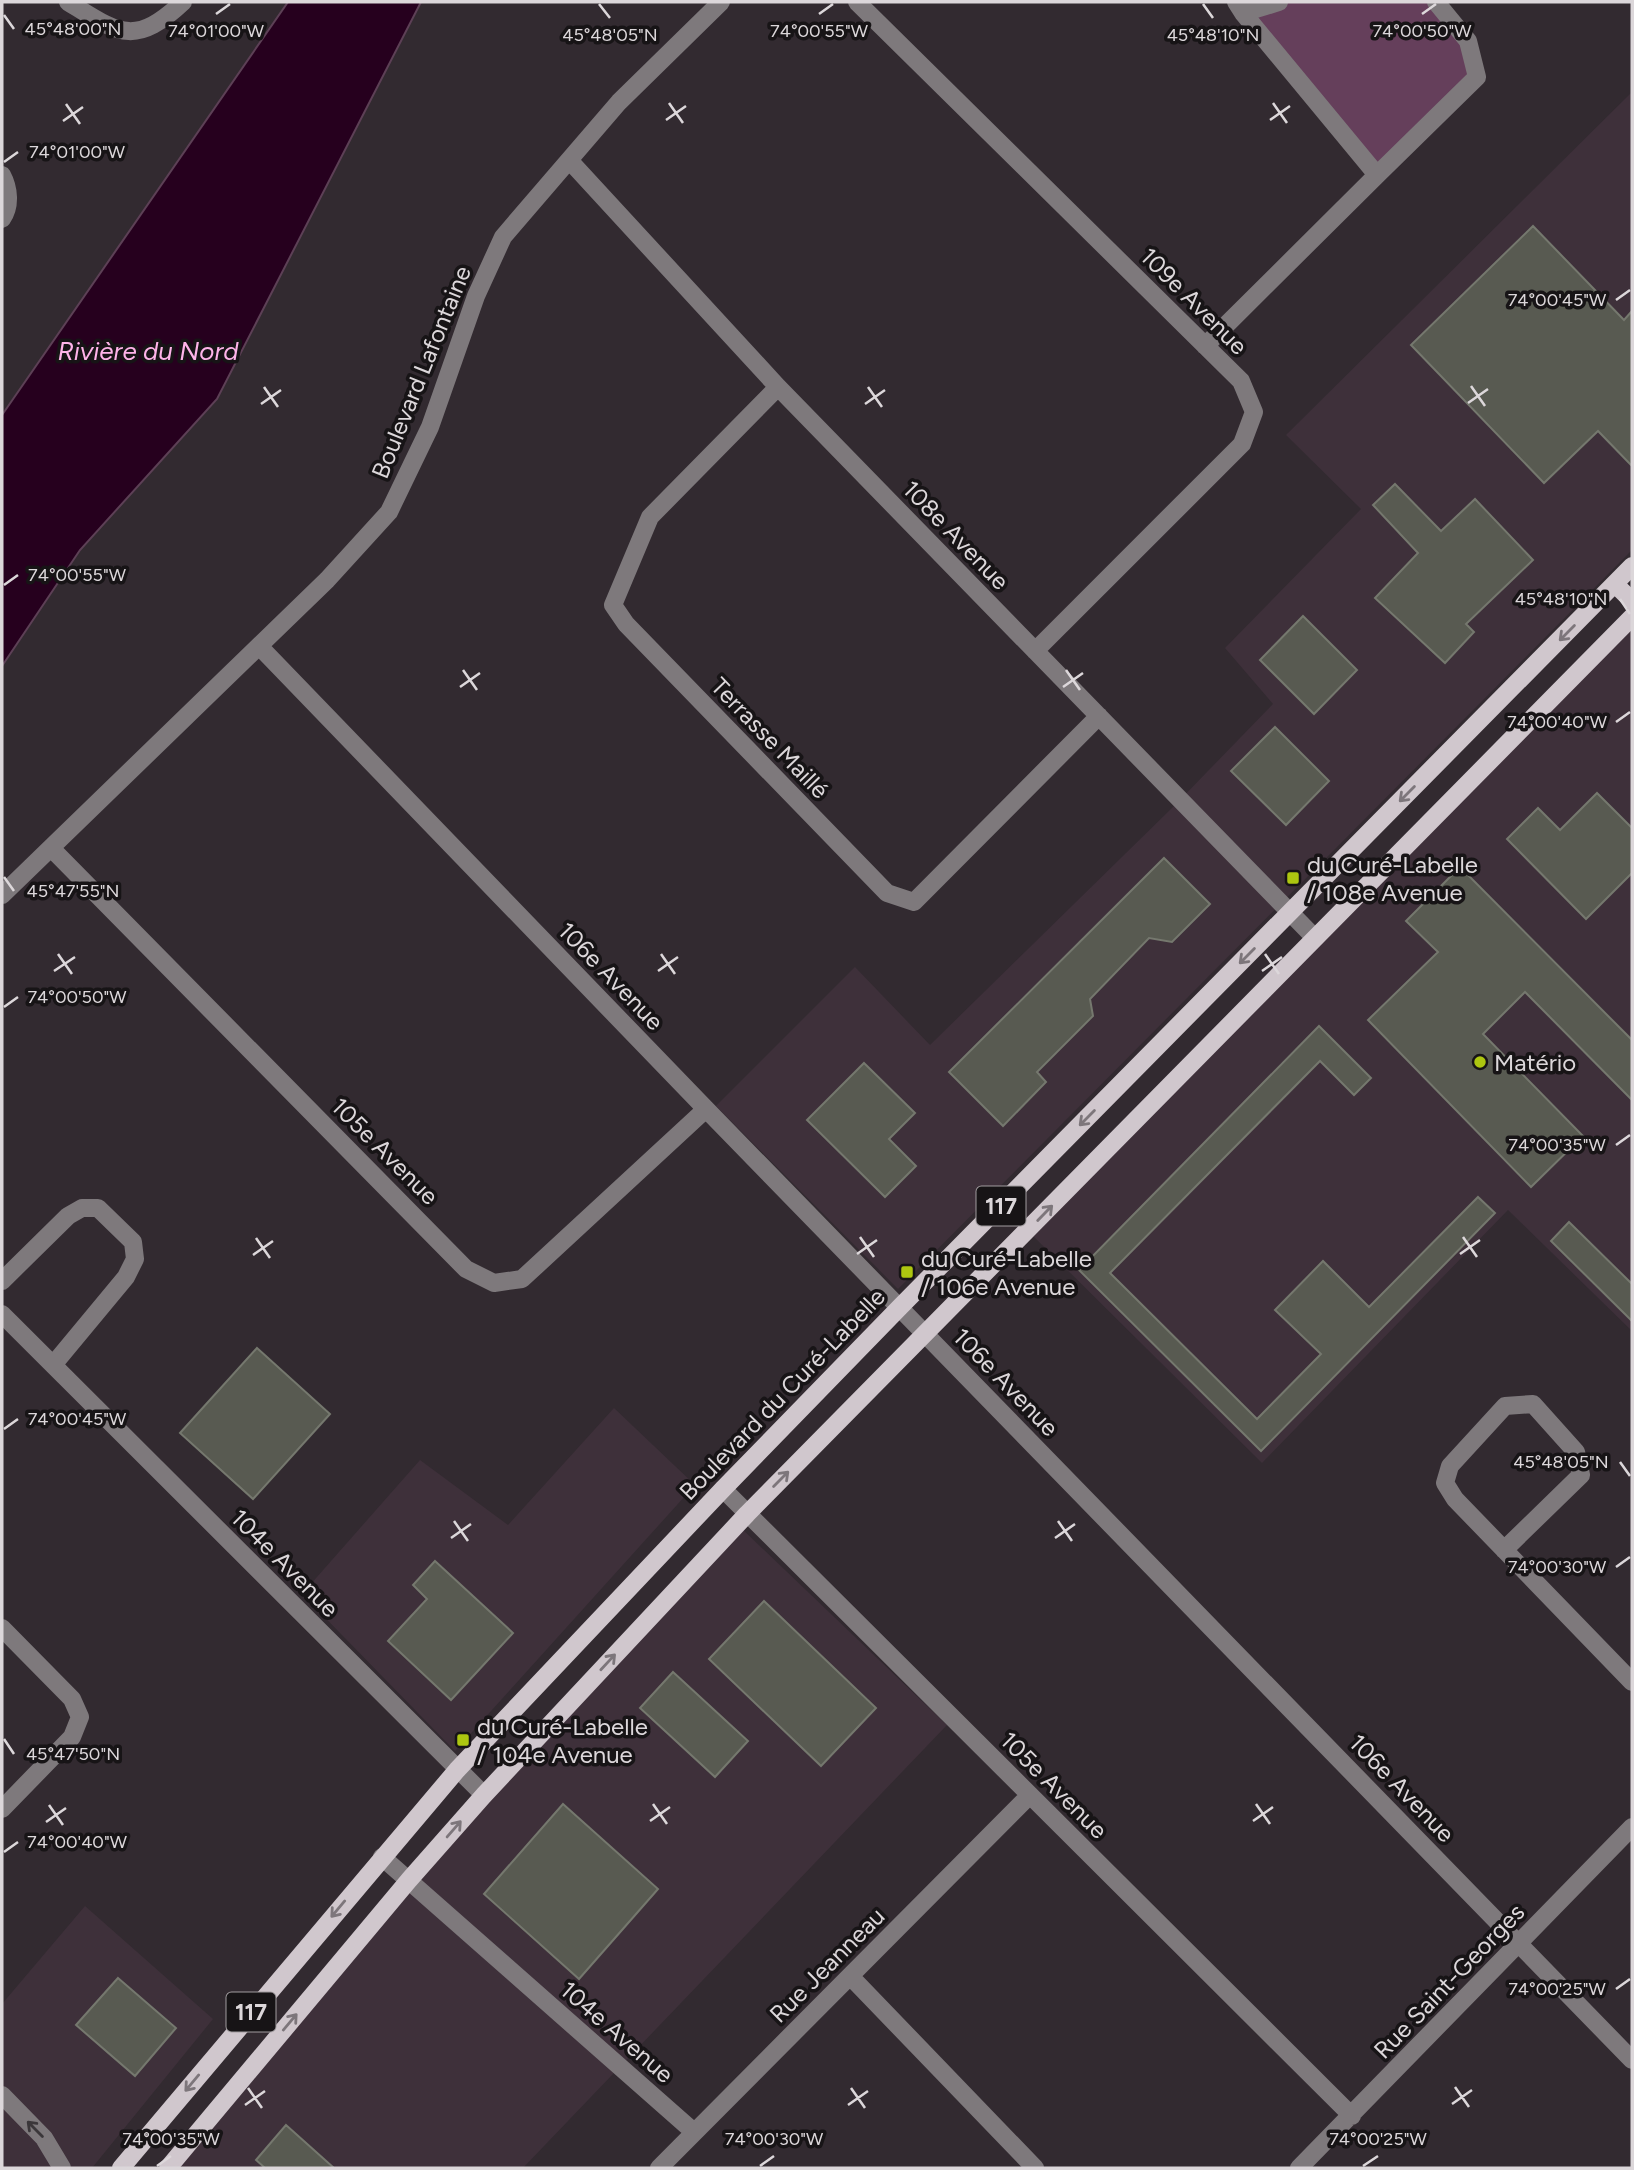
<svg xmlns="http://www.w3.org/2000/svg" width="1634" height="2170" viewBox="0 0 1634 2170" font-family="Figtree,sans-serif">
  <style>
    .built { fill: #3e303a }
    .green { fill: #653f5b }
    .water { fill: #26001e; stroke: #5d4056; stroke-width: 2 }
    .building { fill: #585a51; stroke: #75786e; stroke-width: 2 }
    .lines { fill: none; stroke-linecap: round; stroke-linejoin: round }
    .minor { stroke: #7e797c; stroke-width: 18 }
    .major { stroke: #d0c7cd; stroke-width: 18 }
    .oneway { stroke: #7d767b }
    .oneway2 { stroke: #3b373a }
    .ticks { fill: none; stroke: #dcd7da; stroke-width: 2.5 }
    .poi-dot { fill: #adc610; stroke: #171416; stroke-width: 2.5 }
    .labels { text-anchor: middle; dominant-baseline: central; stroke-width: 7; stroke-linejoin: round; paint-order: stroke }
    .shield { fill: #171416; stroke: #a19c9f; stroke-width: 2 }
    .shield-label { font-size: 23px; font-weight: bold; fill: #dcd7da }
    .street-label { font-size: 24px; fill: #dcd7da; stroke: #171416 }
    .poi-label { font-size: 24px; fill: #dcd7da; stroke: #171416; text-anchor: start }
    .water-label { font-size: 26px; font-style: italic; fill: #feb3e9; stroke: #171416 }
    .ticks-label { font-size: 18px; text-anchor: middle; fill: #dcd7da; stroke: #171416; stroke-width: 7; stroke-linejoin: round; paint-order: stroke }
  </style>
  <rect width="100%" height="100%" fill="#322a30"/>
  <path class="built" d="M1632 92V550L898 1289 716 1106 855 967 930 1045 1174 806 1273 704 1225 648 1361 509 1286 435Z
    M1632 622V1331L1508 1210 1262 1463 1031 1234Z
    M614 1408 695 1485 455 1751 302 1594 420 1460 508 1525Z
    M739 1526 947 1725 523 2168H177L446 1844Z
    M85 1906 213 2019 92 2168H2V2004Z"/>
  <path class="green" d="M1279 2H1436L1468 41 1477 77 1377 175 1243 13Z"/>
  <path class="water" d="M288 2H421L217 399 80 550 2 666V415Z"/>
  <path class="building" d="M1533 226 1624 320 1632 311V466L1598 431 1544 483 1411 345Z
    M1395 484 1441 531 1475 499 1533 560 1466 624 1474 632 1445 663 1375 598 1418 553 1373 505Z
    M1303 616 1357 670 1314 714 1260 660Z
    M1275 727 1329 781 1286 825 1231 771Z
    M1597 793 1632 828V873L1586 919 1507 839 1538 808 1560 830Z
    M1164 858 1210 904 1172 942 1149 938 1090 999 1093 1016 1037 1072 1046 1082 1003 1126 949 1072Z
    M1460 867 1632 1040V1100L1525 992 1483 1034 1583 1136 1531 1187 1368 1020 1438 952 1406 921Z
    M1319 1026 1371 1078 1354 1095 1320 1061 1110 1273 1257 1419 1321 1354 1275 1310 1323 1261 1369 1307 1478 1197 1495 1213 1261 1451 1079 1270Z
    M864 1063 915 1113 889 1139 916 1166 885 1197 807 1120Z
    M1569 1222 1632 1284V1321L1551 1241Z
    M257 1348 330 1414 253 1499 180 1433Z
    M435 1561 513 1633 451 1700 388 1641 427 1599 413 1585Z
    M764 1601 876 1708 821 1766 709 1659Z
    M673 1672 748 1741 715 1777 640 1708Z
    M563 1804 658 1889 579 1979 484 1894Z
    M118 1978 176 2028 135 2076 76 2025Z
    M286 2125 334 2168H265L256 2160Z"/>
  <g class="lines">
    <path class="minor" d="M68 2C118 33 134 48 183 2
      M857 2 1241 381 1254 412 1242 444 1035 651
      M1243 13 1279 2
      M569 160 778 387 1314 937
      M2 175C9 188 11 206 2 219
      M1377 175 1477 77 1468 41 1436 2
      M1205 346 1377 175 1243 13 1236 2
      M778 387 650 517 613 605 626 624 887 893 914 902 1099 716
      M259 646 706 1109 1632 2060
      M51 848 466 1269 494 1283 522 1279 706 1109
      M2 895 327 580 389 512 430 427 476 296 503 237 619 102 721 2
      M2 1281 68 1216 82 1208H98L133 1242 135 1259 126 1277 53 1365
      M2 1314 484 1795
      M723 1489 1352 2116
      M1504 1550 1581 1475 1576 1452 1533 1404 1505 1406 1450 1466 1445 1483 1455 1499 1632 1682
      M2 1628 72 1699 80 1717 72 1737 2 1809
      M382 1857 694 2132
      M850 1976 1035 2168
      M2 2095 44 2138 62 2168
      M659 2168 1030 1795
      M1299 2168 1632 1827"/>
    <path class="major" d="M1615 584 1632 601
      M121 2168 457 1770 723 1489 900 1307 1632 566
      M168 2168 409 1880 484 1795 747 1514 1632 617"/>
  </g>
  <defs><path id="oneway-shaft" d="M-6 0H5M1.5-3L5.5 0L1.5 3" fill="none" stroke-width="1.6" stroke-linecap="round" stroke-linejoin="round" transform="scale(1.75)"/></defs>
  <g class="oneway">
    <use href="#oneway-shaft" transform="translate(1567 633) rotate(135)"/>
    <use href="#oneway-shaft" transform="translate(1407 794) rotate(135)"/>
    <use href="#oneway-shaft" transform="translate(1247 956) rotate(135)"/>
    <use href="#oneway-shaft" transform="translate(1087 1118) rotate(135)"/>
    <use href="#oneway-shaft" transform="translate(1045 1213) rotate(-46)"/>
    <use href="#oneway-shaft" transform="translate(781 1479) rotate(-45)"/>
    <use href="#oneway-shaft" transform="translate(608 1662) rotate(-47)"/>
    <use href="#oneway-shaft" transform="translate(454 1829) rotate(-49)"/>
    <use href="#oneway-shaft" transform="translate(338 1909) rotate(130)"/>
    <use href="#oneway-shaft" transform="translate(290 2022) rotate(-50)"/>
    <use href="#oneway-shaft" transform="translate(192 2083) rotate(130)"/>
  </g>
  <use class="oneway2" href="#oneway-shaft" transform="translate(35 2129) rotate(-135)"/>
  <path class="ticks" d="M599 4 610 18M1203 4 1213 18M216 14 230 4M819 14 833 4M1422 14 1436 4M4 15 14 29M669 103 683 123M1273 103 1287 123M66 104 80 124M666 120 686 106M1270 120 1290 106M63 121 83 107M4 162 18 152M1616 300 1630 290M1471 386 1485 406M264 387 278 407M868 387 882 407M1468 403 1488 389M261 404 281 390M865 404 885 390M4 585 18 575M1620 599 1630 614M463 670 477 690M1066 670 1080 690M460 687 480 673M1063 687 1083 673M1616 722 1630 712M4 877 14 891M58 954 72 974M661 954 675 974M1265 954 1279 974M54 971 75 957M658 971 678 957M1262 971 1282 957M4 1007 18 997M1616 1145 1630 1135M860 1237 874 1257M1463 1237 1477 1257M256 1238 270 1258M857 1254 877 1240M1460 1254 1480 1240M253 1255 273 1241M4 1429 18 1419M1620 1462 1630 1476M454 1521 468 1541M1058 1521 1072 1541M451 1538 471 1524M1055 1538 1075 1524M1616 1567 1630 1557M4 1739 14 1754M653 1804 667 1824M1256 1804 1270 1824M49 1805 63 1825M650 1821 670 1807M1253 1821 1273 1807M46 1822 66 1808M4 1852 18 1842M1616 1989 1630 1979M1455 2087 1469 2107M248 2088 262 2108M851 2088 865 2108M1452 2104 1472 2090M245 2105 265 2091M848 2105 868 2091M157 2166 171 2156M760 2166 774 2156M1363 2166 1378 2156"/>
  <g class="poi-dot">
    <rect x="1286" y="871" width="14" height="14" rx="3.5"/>
    <circle cx="1480" cy="1062" r="7"/>
    <rect x="900" y="1265" width="14" height="14" rx="3.5"/>
    <rect x="456" y="1733" width="14" height="14" rx="3.5"/>
  </g>
  <g class="labels">
    <g class="shield">
      <rect x="976.5" y="1186.5" width="49" height="39" rx="5"/>
      <rect x="226.5" y="1992.5" width="49" height="39" rx="5"/>
    </g>
    <g class="shield-label">
      <text x="1001" y="1206">117</text>
      <text x="251" y="2012">117</text>
    </g>
    <g class="street-label">
      <text transform="translate(1194 301) rotate(45)">109e Avenue</text>
      <text transform="translate(421 372) rotate(-68)">Boulevard Lafontaine</text>
      <text transform="translate(956 535) rotate(46)">108e Avenue</text>
      <text transform="translate(770 738) rotate(46)">Terrasse Maillé</text>
      <text transform="translate(611 976) rotate(46)">106e Avenue</text>
      <text transform="translate(385 1151) rotate(45)">105e Avenue</text>
      <text transform="translate(1006 1382) rotate(46)">106e Avenue</text>
      <text transform="translate(782 1394) rotate(-46)">Boulevard du Curé-Labelle</text>
      <text transform="translate(285 1563) rotate(45)">104e Avenue</text>
      <text transform="translate(1054 1785) rotate(45)">105e Avenue</text>
      <text transform="translate(1402 1788) rotate(46)">106e Avenue</text>
      <text transform="translate(827 1965) rotate(-45)">Rue Jeanneau</text>
      <text transform="translate(1449 1981) rotate(-46)">Rue Saint-Georges</text>
      <text transform="translate(617 2032) rotate(41)">104e Avenue</text>
    </g>
    <g class="poi-label">
      <text x="1307" y="864">du Curé-Labelle<tspan x="1307" dy="28">/ 108e Avenue</tspan></text>
      <text x="1494" y="1062">Matério</text>
      <text x="921" y="1258">du Curé-Labelle<tspan x="921" dy="28">/ 106e Avenue</tspan></text>
      <text x="477" y="1726">du Curé-Labelle<tspan x="477" dy="28">/ 104e Avenue</tspan></text>
    </g>
    <g class="water-label">
      <text x="148" y="351">Rivière du Nord</text>
    </g>
  </g>
  <g class="ticks-label">
    <text x="73" y="35">45°48'00"N</text>
    <text x="216" y="37">74°01'00"W</text>
    <text x="819" y="37">74°00'55"W</text>
    <text x="1422" y="37">74°00'50"W</text>
    <text x="610" y="41">45°48'05"N</text>
    <text x="1213" y="41">45°48'10"N</text>
    <text x="77" y="158">74°01'00"W</text>
    <text x="1557" y="306">74°00'45"W</text>
    <text x="77" y="581">74°00'55"W</text>
    <text x="1561" y="605">45°48'10"N</text>
    <text x="1557" y="728">74°00'40"W</text>
    <text x="73" y="897">45°47'55"N</text>
    <text x="77" y="1003">74°00'50"W</text>
    <text x="1557" y="1151">74°00'35"W</text>
    <text x="77" y="1425">74°00'45"W</text>
    <text x="1561" y="1468">45°48'05"N</text>
    <text x="1557" y="1573">74°00'30"W</text>
    <text x="73" y="1760">45°47'50"N</text>
    <text x="77" y="1848">74°00'40"W</text>
    <text x="1557" y="1995">74°00'25"W</text>
    <text x="171" y="2145">74°00'35"W</text>
    <text x="774" y="2145">74°00'30"W</text>
    <text x="1378" y="2145">74°00'25"W</text>
  </g>
  <rect width="1634" height="2170" fill="none" stroke="#dcd7da" stroke-width="7"/>
</svg>
